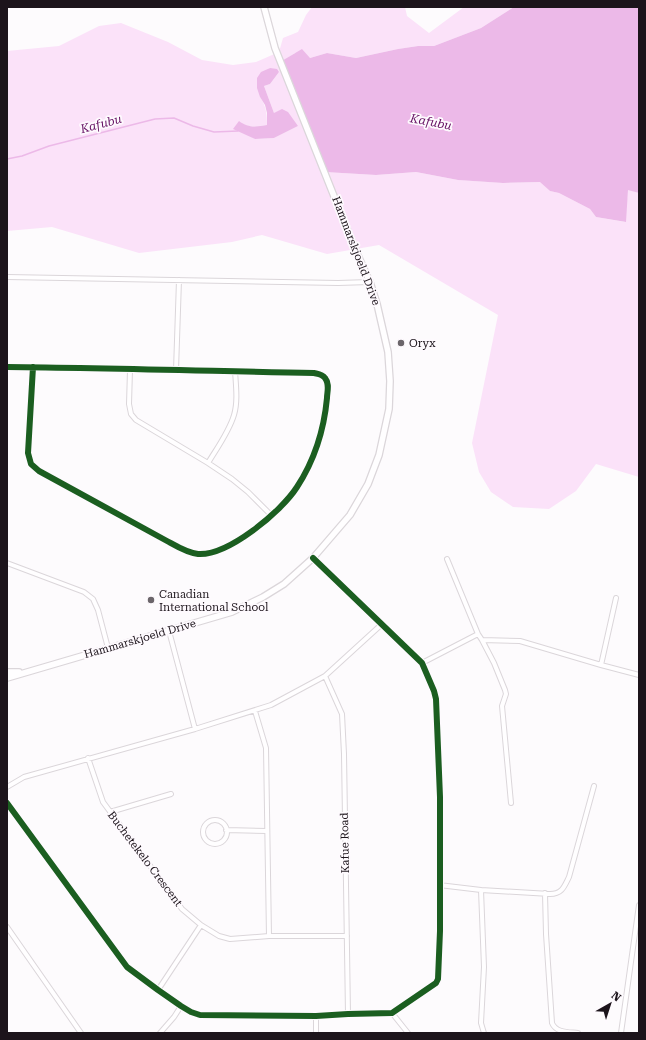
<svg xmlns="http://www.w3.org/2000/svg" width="646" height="1040" viewBox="0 0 646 1040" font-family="'Roboto Serif',serif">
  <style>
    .green { fill: #fbe2f9; fill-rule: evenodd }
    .water { fill: #ecb9e8 }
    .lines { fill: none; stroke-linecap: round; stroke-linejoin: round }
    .stream { stroke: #ecb9e8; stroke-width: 1.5 }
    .minor-casing { stroke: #dbd6da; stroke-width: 6 }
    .secondary-casing { stroke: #dbd6da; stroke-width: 8 }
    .minor { stroke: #fffeff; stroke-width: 4 }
    .secondary { stroke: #fffeff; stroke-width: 5.5 }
    .cycleway-casing { stroke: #fefafe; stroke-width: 8 }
    .cycleway { stroke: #1b5e20; stroke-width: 6 }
    .poi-dot { fill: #6b656a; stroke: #fefafe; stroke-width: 1.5 }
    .labels { text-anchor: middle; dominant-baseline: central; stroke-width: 3.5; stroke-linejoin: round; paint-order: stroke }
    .street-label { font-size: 11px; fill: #1c141b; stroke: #fefafe }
    .poi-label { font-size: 11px; fill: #1c141b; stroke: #fefafe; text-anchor: start }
    .water-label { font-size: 12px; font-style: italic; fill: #640e62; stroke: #fefafe }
  </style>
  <rect width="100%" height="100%" fill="#fdfbfd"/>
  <path class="green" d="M312 7H405L407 16 429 33 464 7H514L481 28 434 46H418L398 49 356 58 327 53 310 58 295 53 281 62 325 172 376 175 416 172 458 180 503 183 541 182 550 191 559 193 590 209 596 217 625 222 628 189 639 193V477L596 464 576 491 549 509 513 507 491 492 479 472 472 443 498 315 379 245 327 254 262 235 232 242 139 253 52 227 7 231V51L59 46 99 26 121 23 168 42 202 60 233 65 256 62 279 52 283 38 298 32 306 15ZM269 68 279 72 270 84 264 86 274 113 298 126 274 138 255 139 245 133 239 122C248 128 256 127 267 125 267 113 266 106 260 97Z"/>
  <path class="water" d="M514 7H639V193L628 190 626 222 596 217 590 209 559 193 550 191 540 182 503 183 458 180 416 172 376 175 325 172 280 62 302 49 310 58 327 53 356 58 398 49 418 46H434L481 28Z
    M270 68 277 69 279 72 270 84 264 86 274 113 282 109 288 112 298 126 274 138 255 139 233 129 239 121C248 128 256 127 267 125V113L265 105 260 97 257 88V78L261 72Z"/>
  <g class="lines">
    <path class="stream" d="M7 159 22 156 49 146 155 119 174 118 193 126 214 132 238 131"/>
    <defs>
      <path id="minor" d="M7 277 338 283 370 282
        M7 367C109 368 212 371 314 373 318 374 322 374 325 378 330 384 327 392 327 398 324 430 314 461 297 487 281 512 228 556 198 554 187 553 176 546 167 541L39 471 31 464 28 453 33 367
        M130 370 129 404 131 414 136 420 208 463 232 479 248 492 272 516
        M176 370 179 280
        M208 463C217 448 229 432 234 415 238 402 236 386 235 371
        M7 563 84 592 93 599 98 610 108 648
        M169 631 195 729
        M478 634 482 640 520 641 601 665 639 675
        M482 640 494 663 505 690 506 694 502 706 511 803
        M422 663 478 634 447 559
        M601 665 616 598
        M325 676 342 714 344 754 348 1014
        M255 711 266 748 269 936
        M88 758 103 802 182 909 201 925 219 936 230 939 269 936H347
        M7 787 24 777 195 729 271 705 325 676 382 624
        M7 803 127 967 158 990 181 1006 191 1012 200 1015 316 1016 348 1014 392 1013 436 983 438 979 440 931V797L436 699 434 691 422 663 313 558
        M110 812 171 794
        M203 832a12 12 0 1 1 24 0a12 12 0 1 1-24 0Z
        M226 830 267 831
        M439 885 481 890 484 967 481 1023 484 1033
        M481 890 550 894C562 894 564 887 569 877L594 786
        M545 893 546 934 552 1023C556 1033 569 1032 578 1033
        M7 927 81 1033
        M158 990 201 925
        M392 1013 408 1033
        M160 1033 174 1017 181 1006
        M316 1033V1016
        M621 1033 639 905"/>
      <path id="secondary" d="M7 672H19
        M7 678 232 612 263 597 284 584 313 558 350 515 368 484 379 455 389 409 390 381 388 352 377 304 370 282 355 249 275 48 264 7"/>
    </defs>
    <use href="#minor" class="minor-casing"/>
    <use href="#secondary" class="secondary-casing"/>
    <use href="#minor" class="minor"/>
    <use href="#secondary" class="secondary"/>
    <defs>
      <path id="cycleway" d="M7 367C109 368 212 371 314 373 318 374 322 374 325 378 330 384 327 392 327 398 324 430 314 461 297 487 281 512 228 556 198 554 187 553 176 546 167 541L39 471 31 464 28 453 33 367
        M7 803 127 967 158 990 181 1006 191 1012 200 1015 316 1016 348 1014 392 1013 436 983 438 979 440 931V797L436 699 434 691 422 663 313 558"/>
    </defs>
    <use href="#cycleway" class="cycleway-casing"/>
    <use href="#cycleway" class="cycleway"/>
  </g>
  <g class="poi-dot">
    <circle cx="401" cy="343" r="4"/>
    <circle cx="151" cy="600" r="4"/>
  </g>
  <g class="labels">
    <g class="street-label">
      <text transform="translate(356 251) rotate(69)">Hammarskjoeld Drive</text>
      <text transform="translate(140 639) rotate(-16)">Hammarskjoeld Drive</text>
      <text transform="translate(345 843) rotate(-91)">Kafue Road</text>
      <text transform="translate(145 859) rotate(53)">Buchetekelo Crescent</text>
    </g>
    <g class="poi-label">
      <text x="409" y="343">Oryx</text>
      <text x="159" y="594">Canadian<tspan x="159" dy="13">International School</tspan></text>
    </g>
    <g class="water-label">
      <text transform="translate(431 122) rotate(11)">Kafubu</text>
      <text transform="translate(101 124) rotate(-15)">Kafubu</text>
    </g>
  </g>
  <rect width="646" height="1040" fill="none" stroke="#1c141b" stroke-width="16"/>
  <g transform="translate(610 1004) rotate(39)" stroke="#fefafe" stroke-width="3" paint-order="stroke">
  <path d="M0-3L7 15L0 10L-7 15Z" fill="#1c141b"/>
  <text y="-6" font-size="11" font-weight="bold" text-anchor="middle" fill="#1c141b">N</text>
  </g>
</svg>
